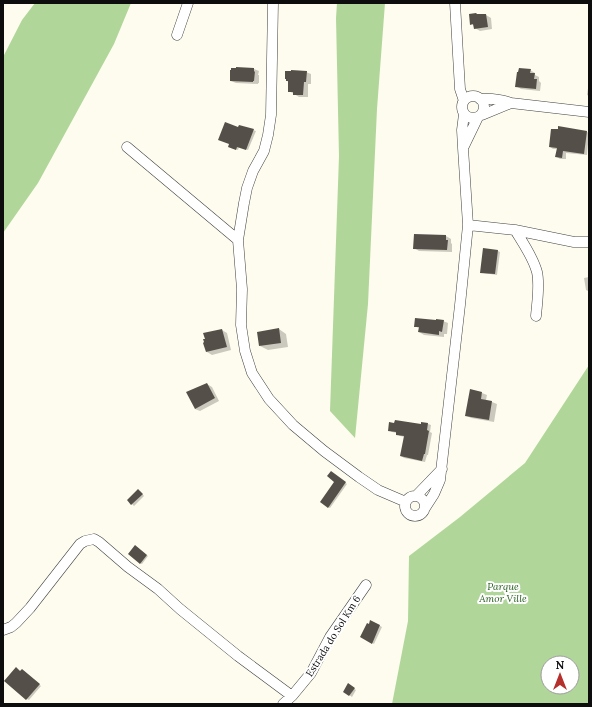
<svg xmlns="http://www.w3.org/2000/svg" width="592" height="707" viewBox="0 0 592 707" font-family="Lora,serif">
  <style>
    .forest { fill: #b1d69a; fill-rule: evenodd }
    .shadow { fill: #0003 }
    .building { fill: #554f4a }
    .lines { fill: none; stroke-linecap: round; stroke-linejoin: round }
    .minor-casing { stroke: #404040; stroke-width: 11 }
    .minor { stroke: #fff; stroke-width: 10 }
    .labels { text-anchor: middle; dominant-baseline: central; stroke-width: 4; stroke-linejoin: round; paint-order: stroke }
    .park-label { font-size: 10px; font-style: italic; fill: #2b6121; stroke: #fff }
    .street-label { font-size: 10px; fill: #0d0d0d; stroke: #fff }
  </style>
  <rect width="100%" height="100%" fill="#fefcee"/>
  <path class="forest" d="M35 3H131L114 44 38 183 3 233V57L22 20Z
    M337 3H385L377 109 368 304 355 438 330 411 339 156 336 18Z
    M589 365V704H392L408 621 409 556 460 517 525 463ZM548 663H572V687H548Z"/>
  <path class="shadow" d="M415 3H436V4Z
    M484 15H486L491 18 492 29 480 31 475 28V26L471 24Z
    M254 69 259 71 258 75H259V83H258V84L236 83 231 81Z
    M530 70 535 73V75L539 77V81L541 83 540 91 521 89 516 86Z
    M306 72 311 74V84H308V97H299L289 91V82L287 81Z
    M589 81V96L587 95Z
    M239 126 256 131 248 150 239 147 238 150 231 148Z
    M587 132 589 133 587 155 566 153V159H560L557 157 558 149H553L550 147Z
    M415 235 446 236 451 239V243L452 244V252L419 251 414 248Z
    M484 249 498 251 500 252 497 275 483 273Z
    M589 277V291H588L586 290 584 278Z
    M443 321 448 323 447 334H444V337L424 335 419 332 420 329 415 326Z
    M279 329 286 334 288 347 268 350 260 346Z
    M222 330 227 333 231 350 212 355 207 352Z
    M207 384 212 387 219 401 200 411 195 409Z
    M482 393 487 395 486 400 492 402 497 404 494 422 471 418 467 416Z
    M422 423 428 424 431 425 430 432 432 433 428 455H427L425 462 404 458 401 456 405 437 400 436 397 434V433L392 432 389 430 422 426Z
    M333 473 347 484 330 508 328 507 335 482Z
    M140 491 144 496 134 506 128 500Z
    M137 547 148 556 142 564 140 563Z
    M371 621 382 627 374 644 361 636Z
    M18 670 21 672 24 671 41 686 29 700 27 699Z
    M349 685 356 690 352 697 344 691Z"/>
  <path class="building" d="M476 13 477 14H486L488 27 474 29 473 24 470 25 469 14Z
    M236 67 254 68V72L255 71 254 81H253V82L230 81V70H231V68H236Z
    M519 68 531 69 530 73H535L534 79H537L536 89 515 87 517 72H518Z
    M291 70 307 71 306 82H304L303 95H293V92H288V81H286V79H285V71H291Z
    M225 122 238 127 239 125 254 129 246 150 237 147 236 150 228 147 229 144 218 140Z
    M558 126 587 131 584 154 563 151 562 158 555 157 557 148 549 147 551 129H558Z
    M414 234 446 235V240H448L447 250 413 249Z
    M483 248 498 250 495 274 480 273Z
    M415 318 436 320V319L444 320 442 332 439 331V335L418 332 419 327H414Z
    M279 328 281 343 259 346 257 332Z
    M222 329 227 347 206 352 203 343 204 342 203 339H205L203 333Z
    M207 383 215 398 195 409 186 392Z
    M470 389 482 392 481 399 492 401 489 420 465 416Z
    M395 420 421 424V422L428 423 427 430 429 431 425 454H424L422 461 400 456 404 436 396 435V432L388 431 389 422 394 423Z
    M331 471 346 482 328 508 320 502 334 482 327 476Z
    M138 489 143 494 131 505 127 500Z
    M135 545 147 555 140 564 128 554Z
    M370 620 380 625 372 644 360 637 367 623 369 624Z
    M16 667 20 671 22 669 40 684 26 700 4 681Z
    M348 683 355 688 349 696 343 692Z"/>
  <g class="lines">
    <defs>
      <path id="minor" d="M273 3 271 115 268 135 264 151 253 171 247 188 244 203 238 240 242 289 241 325 245 351 252 373 269 399 293 425 324 451 359 477 378 490 406 502
        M455 3 460 89 464 101
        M177 35 188 3
        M462 107a11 11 0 1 1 22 0a11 11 0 1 1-22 0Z
        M480 99C492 98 500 99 511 103L589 112
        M482 115 511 103
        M464 146 478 117
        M127 147 238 240
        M468 225 515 230 574 242H589
        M515 230C523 243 533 257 537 272 540 285 537 303 536 316
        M416 496 442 469
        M405 506a10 10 0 1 1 20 0a10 10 0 1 1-20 0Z
        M425 508 434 494 440 480 460 305 468 225 463 148 462 130 464 114
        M3 630 11 627 16 623 30 608 80 544 85 541 94 539 99 542 128 567 158 589 180 609 238 656 292 696
        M283 704 292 696 311 673 330 637 366 585"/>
    </defs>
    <use href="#minor" class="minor-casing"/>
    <use href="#minor" class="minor"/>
  </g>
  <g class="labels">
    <g class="park-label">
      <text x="503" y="586">Parque<tspan x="503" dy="12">Amor Ville</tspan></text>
    </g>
    <g class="street-label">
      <text transform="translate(333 636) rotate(-58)">Estrada do Sol Km 6</text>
    </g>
  </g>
  <rect width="592" height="707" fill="none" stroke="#0d0d0d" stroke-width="8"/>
  <g transform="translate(560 675)"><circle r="19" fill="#ffffff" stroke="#9e9e9e"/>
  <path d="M0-3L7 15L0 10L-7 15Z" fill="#b52f2d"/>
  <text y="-6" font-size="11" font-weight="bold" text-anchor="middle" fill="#0d0d0d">N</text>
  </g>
</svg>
